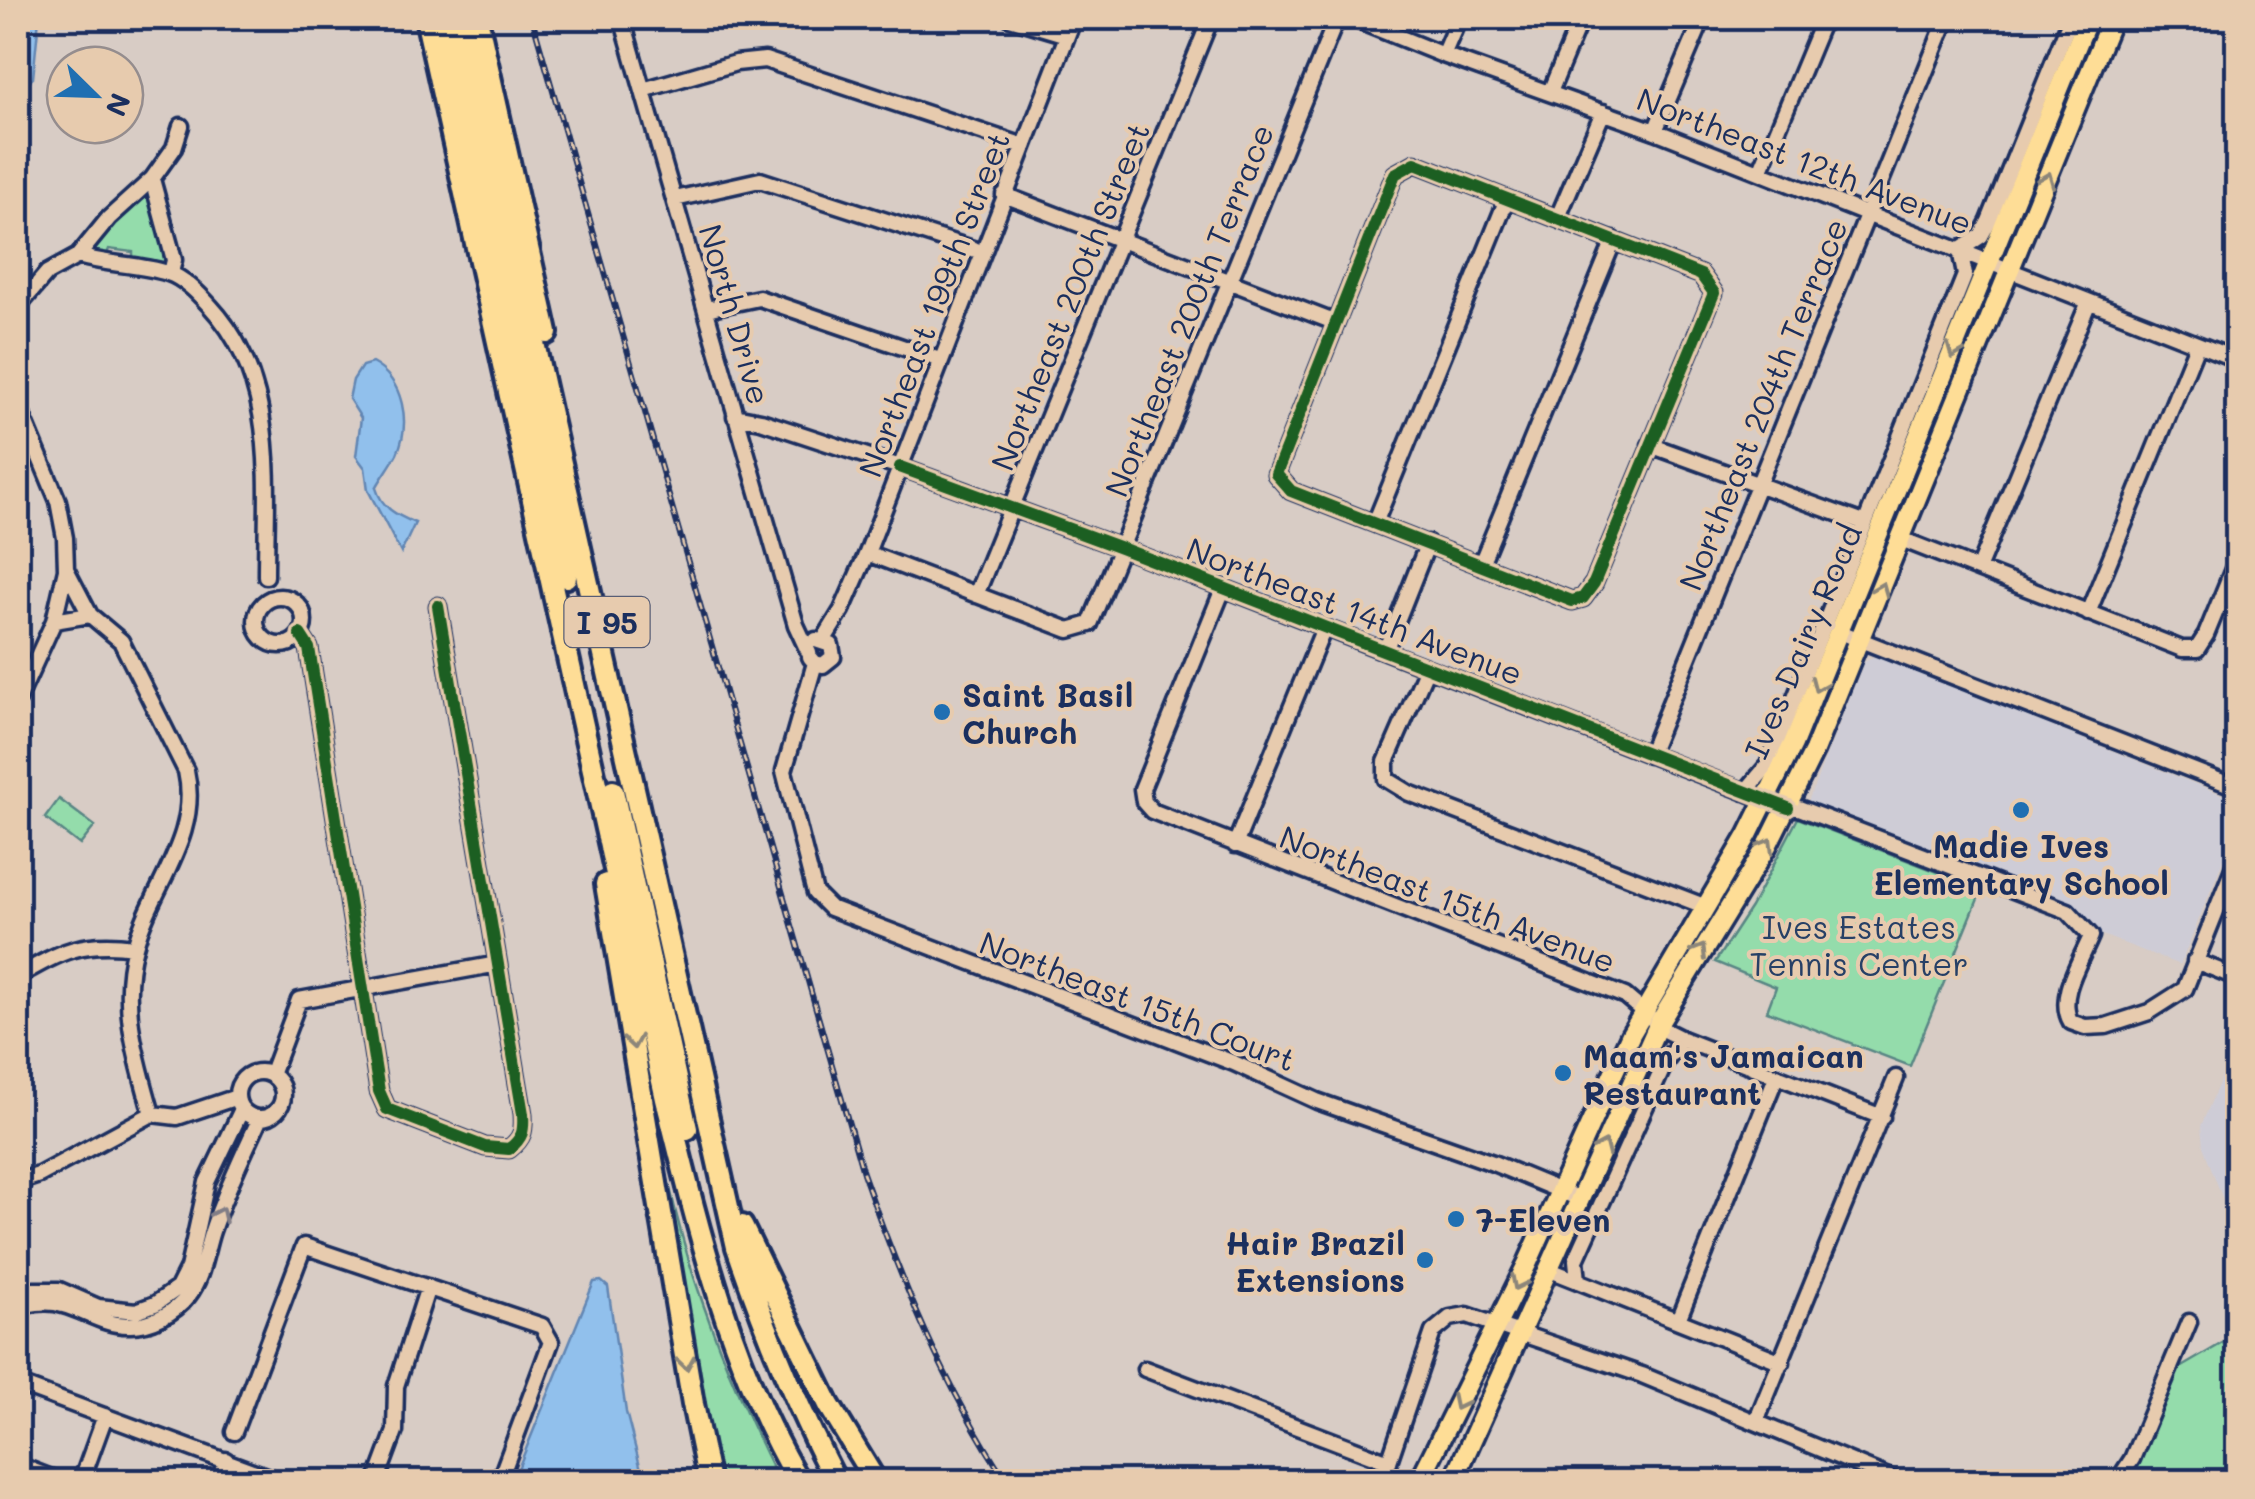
<svg xmlns="http://www.w3.org/2000/svg" width="2255" height="1499" viewBox="0 0 2255 1499" font-family="Mali,sans-serif">
  <style>
    .built { fill: #ceccd6 }
    .green { fill: #94dcab; stroke: #588684; stroke-width: 2.5 }
    .water { fill: #91c0ec; stroke: #6286b3; stroke-width: 2.5 }
    .lines { fill: none; stroke-linecap: round; stroke-linejoin: round }
    .minor-casing { stroke: #1b2f5e; stroke-width: 21 }
    .major-casing { stroke: #1b2f5e; stroke-width: 25 }
    .highway-casing { stroke: #1b2f5e; stroke-width: 28 }
    .minor { stroke: #e7cbae; stroke-width: 14 }
    .major { stroke: #fedd96; stroke-width: 18 }
    .highway { stroke: #fedd96; stroke-width: 20 }
    .rail-casing { stroke: #1b2f5e; stroke-width: 6 }
    .rail { stroke: #e7cbae; stroke-width: 2.5; stroke-dasharray: 8; stroke-linecap: butt }
    .cycleway-casing { stroke: #e7cbae; stroke-width: 19 }
    .cycleway { stroke: #1b5e20; stroke-width: 12 }
    .oneway { stroke: #8c867a }
    .oneway2 { stroke: #817d86 }
    .poi-dot { fill: #1f6fb2; stroke: #e7cbae; stroke-width: 4 }
    .labels { text-anchor: middle; dominant-baseline: central; stroke-width: 8; stroke-linejoin: round; paint-order: stroke }
    .shield { fill: #e7cbae; stroke: #585e76; stroke-width: 2.5 }
    .shield-label { font-size: 30px; font-weight: bold; fill: #1b2f5e }
    .street-label { font-size: 32px; fill: #1b2f5e; stroke: #e7cbae }
    .poi-label { font-size: 32px; font-weight: bold; fill: #1b2f5e; stroke: #e7cbae; text-anchor: start }
    .park-label { font-size: 32px; fill: #274066; stroke: #e7cbae }
  </style>
  <rect width="100%" height="100%" fill="#d8ccc5"/>
  <filter id="ink" filterUnits="userSpaceOnUse"><feTurbulence type="fractalNoise" baseFrequency=".01" numOctaves="2"/><feDisplacementMap in="SourceGraphic" scale="20" xChannelSelector="R" yChannelSelector="G"/><feConvolveMatrix kernelMatrix="1 2 1 2 8 2 1 2 1" color-interpolation-filters="sRGB"/></filter>
  <g filter="url(#ink)">
    <path class="built" d="M1876 656 2238 801 2237 826 2180 965 1801 819 1864 662Z
      M2237 1040V1237L2203 1146 2201 1126Z"/>
    <path class="green" d="M143 194 151 198 168 260 166 266 133 260V252L109 249 106 257 89 253 91 246Z
      M59 799 95 826 80 845 45 818Z
      M1798 818 1982 889 1910 1066 1767 1011 1776 987 1715 962 1751 907Z
      M646 1076C660 1143 673 1211 694 1277 717 1348 746 1415 779 1481H713Z
      M2226 1341 2237 1346V1481H2132L2178 1369Z"/>
    <path class="water" d="M18 18H39L33 78 22 86 18 99Z
      M372 363C404 380 411 423 397 454 391 465 382 477 376 488 382 508 396 515 415 523L401 553 368 490 365 468 356 456 361 418 349 399 353 380 362 366Z
      M601 1281 608 1287 626 1412 644 1481H513L589 1294 594 1282Z"/>
    <g class="lines">
      <defs>
        <path id="minor" d="M622 18 796 625 809 653
          M1010 18 1067 35
          M1351 18 1443 55 1655 131 2238 360
          M1443 55 1459 18
          M643 90 736 63 765 60 1024 146
          M1550 92 1581 18
          M1655 131 1703 18
          M1415 163 1701 275 1714 293 1594 583 1583 598 1572 601 1291 491 1276 474 1395 174Z
          M1760 172 1824 18
          M152 179 174 260 171 273
          M1004 195 1334 322
          M675 199 760 180 982 252
          M1558 217 1603 112
          M78 256C108 265 139 264 168 273 184 278 199 294 210 306 279 380 266 482 266 576
          M18 307 47 273 78 256 109 218 152 179 174 148 181 126
          M706 309 759 298 940 360
          M18 405 58 501 65 538 66 569 90 615
          M735 416 761 421 900 467 1121 548 1756 796 1788 808H1799L2068 911 2091 936C2081 961 2056 997 2071 1022L2085 1027 2106 1026 2149 1012 2185 989 2238 856
          M1650 445 1864 523
          M1375 523 1507 199
          M1901 539 2182 649H2197L2206 635 2238 557
          M867 553 1069 630 1090 624 1337 18
          M1481 564 1614 240
          M1978 569 2088 304
          M1223 589 1142 789 1144 802 1152 811 1625 996 1666 1031 1682 1039 1882 1117
          M976 595 1211 18
          M256 621a24 24 0 1 1 48 0a24 24 0 1 1-48 0Z
          M2088 613 2197 345
          M54 621 90 615 121 641 186 771C201 837 151 886 135 947 119 1004 137 1060 152 1114
          M1840 632 2238 788
          M300 634 309 648 379 1091 387 1109 485 1147 509 1149C523 1138 524 1131 523 1114L438 606
          M823 641 842 610 867 553 1074 18
          M1385 651 1428 543
          M810 657 815 663 823 665 833 657 831 645 816 640
          M815 663 784 771 815 893 830 908 1234 1063 1317 1101 1493 1163 1580 1199
          M1427 668 1386 762V779L1409 793 1704 906
          M18 700 54 621 66 569
          M1649 755 1947 18
          M1745 792 1768 765 1965 275 1960 250 1981 236 1989 221 2071 18
          M1235 845 1324 628
          M2195 961 2238 978
          M18 976C62 951 82 940 134 947
          M237 1095a23 23 0 1 1 46 0a23 23 0 1 1-46 0Z
          M271 1075 299 1000 498 964
          M152 1114 177 1117 237 1097
          M18 1182 39 1175 152 1114
          M1550 1270 1782 1362
          M1578 1281 1576 1260 1666 1061 1682 1039
          M18 1296 31 1290H59L98 1307 136 1311 155 1304 178 1288 188 1268 207 1182 242 1109
          M18 1306C33 1304 48 1300 63 1305 86 1311 103 1325 128 1325 150 1326 175 1313 188 1296 203 1277 205 1252 212 1231 225 1192 243 1155 260 1118
          M1678 1320 1776 1077
          M1145 1369 1389 1462
          M18 1384 282 1482
          M1756 1422 1896 1078
          M234 1432 304 1246 542 1326 551 1342 499 1482
          M18 1465 62 1482
          M81 1482 105 1416
          M218 1482 226 1460
          M376 1482 395 1431 396 1386 428 1287
          M1382 1482 1433 1332 1450 1318 1467 1315 1642 1375 1900 1482
          M2117 1482 2132 1459 2189 1322"/>
        <path id="major" d="M1419 1482 1528 1262 1631 1034 1748 835 1793 744 2088 18
          M1453 1482 1659 1023 1767 846 1814 751 2112 18"/>
        <path id="highway" d="M426 18 666 1099C698 1229 730 1365 799 1482
          M442 18 566 577
          M461 18 737 1247C765 1329 796 1405 836 1482
          M477 18 547 333
          M613 791 687 1129
          M606 884 693 1404 709 1482
          M742 1226 829 1405 876 1482"/>
      </defs>
      <use href="#minor" class="minor-casing"/>
      <use href="#major" class="major-casing"/>
      <use href="#highway" class="highway-casing"/>
      <use href="#minor" class="minor"/>
      <use href="#major" class="major"/>
      <use href="#highway" class="highway"/>
      <defs>
        <path id="rail" d="M532 18 863 1173C901 1281 944 1386 1007 1482"/>
      </defs>
      <use href="#rail" class="rail-casing"/>
      <use href="#rail" class="rail"/>
      <defs>
        <path id="cycleway" d="M1415 163 1701 275 1714 293 1594 583 1583 598 1572 601 1291 491 1276 474 1395 174Z
          M900 467 1121 548 1788 808
          M300 634 309 648 379 1091 387 1109 485 1147 509 1149C523 1138 524 1131 523 1114L438 606"/>
      </defs>
      <use href="#cycleway" class="cycleway-casing"/>
      <use href="#cycleway" class="cycleway"/>
    </g>
    <defs><path id="oneway-chevron" d="M-2-3.5L2.5 0L-2 3.5" fill="none" stroke-width="1.6" stroke-linecap="round" stroke-linejoin="round" transform="scale(2.5)"/></defs>
    <g class="oneway">
      <use href="#oneway-chevron" transform="translate(2047 179) rotate(-68)"/>
      <use href="#oneway-chevron" transform="translate(1954 352) rotate(112)"/>
      <use href="#oneway-chevron" transform="translate(1881 589) rotate(-68)"/>
      <use href="#oneway-chevron" transform="translate(1818 685) rotate(113)"/>
      <use href="#oneway-chevron" transform="translate(1767 845) rotate(-59)"/>
      <use href="#oneway-chevron" transform="translate(1700 951) rotate(-59)"/>
      <use href="#oneway-chevron" transform="translate(633 1042) rotate(81)"/>
      <use href="#oneway-chevron" transform="translate(1603 1147) rotate(-66)"/>
      <use href="#oneway-chevron" transform="translate(1518 1283) rotate(116)"/>
      <use href="#oneway-chevron" transform="translate(686 1363) rotate(81)"/>
      <use href="#oneway-chevron" transform="translate(1459 1403) rotate(116)"/>
    </g>
    <use class="oneway2" href="#oneway-chevron" transform="translate(220 1214) rotate(-65)"/>
  </g>
  <g class="poi-dot">
    <circle cx="942" cy="712" r="10"/>
    <circle cx="2021" cy="810" r="10"/>
    <circle cx="1563" cy="1073" r="10"/>
    <circle cx="1456" cy="1219" r="10"/>
    <circle cx="1425" cy="1260" r="10"/>
  </g>
  <g class="labels">
    <rect class="shield" x="564.5" y="597" width="85" height="50" rx="8"/>
    <g class="shield-label">
      <text x="607" y="622">I 95</text>
    </g>
    <g class="street-label">
      <text transform="translate(1805 160) rotate(21)">Northeast 12th Avenue</text>
      <text transform="translate(1069 296) rotate(-68)">Northeast 200th Street</text>
      <text transform="translate(933 304) rotate(-69)">Northeast 199th Street</text>
      <text transform="translate(1188 310) rotate(-68)">Northeast 200th Terrace</text>
      <text transform="translate(736 314) rotate(74)">North Drive</text>
      <text transform="translate(1762 404) rotate(-68)">Northeast 204th Terrace</text>
      <text transform="translate(1355 610) rotate(21)">Northeast 14th Avenue</text>
      <text transform="translate(1802 641) rotate(-67)">Ives Dairy Road</text>
      <text transform="translate(1448 898) rotate(21)">Northeast 15th Avenue</text>
      <text transform="translate(1138 1000) rotate(21)">Northeast 15th Court</text>
    </g>
    <g class="poi-label">
      <text x="962" y="694">Saint Basil<tspan x="962" dy="37">Church</tspan></text>
      <text x="2021" y="845" text-anchor="middle">Madie Ives<tspan x="2021" dy="37">Elementary School</tspan></text>
      <text x="1583" y="1055">Maam's Jamaican<tspan x="1583" dy="37">Restaurant</tspan></text>
      <text x="1476" y="1219">7-Eleven</text>
      <text x="1405" y="1242" text-anchor="end">Hair Brazil<tspan x="1405" dy="37">Extensions</tspan></text>
    </g>
    <g class="park-label">
      <text x="1859" y="926">Ives Estates<tspan x="1859" dy="37">Tennis Center</tspan></text>
    </g>
  </g>
  <rect width="2255" height="1499" fill="none" stroke="#e7cbae" stroke-width="60"/>
  <rect x="30" y="30" width="2195" height="1439" fill="none" stroke="#1b2f5e" stroke-width="4" filter="url(#ink)"/>
  <g transform="translate(95 95) rotate(113)"><circle r="48" fill="#e7cbae" stroke="#958d8e" stroke-width="2.5"/>
  <path d="M0-8L18 38L0 25L-18 38Z" fill="#1f6fb2"/>
  <text y="-15" font-size="28" font-weight="bold" text-anchor="middle" fill="#1b2f5e">N</text>
  </g>
</svg>
